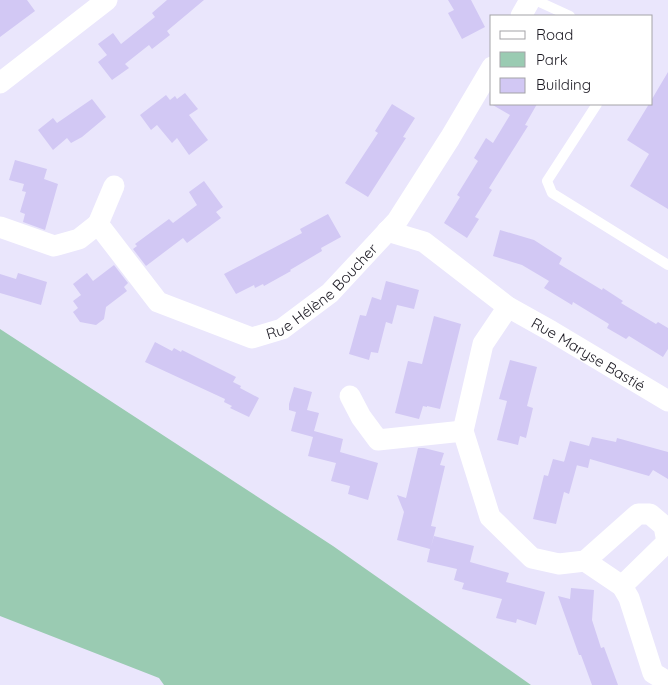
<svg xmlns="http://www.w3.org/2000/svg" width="668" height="685" viewBox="0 0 668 685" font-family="Quicksand,sans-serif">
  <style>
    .green { fill: #9acbb2 }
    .building { fill: #d2c8f4 }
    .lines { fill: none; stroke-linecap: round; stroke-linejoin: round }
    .lane { stroke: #fff; stroke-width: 10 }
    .street { stroke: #fff; stroke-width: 21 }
    .labels { text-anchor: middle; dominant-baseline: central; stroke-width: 4; stroke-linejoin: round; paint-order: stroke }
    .street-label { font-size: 15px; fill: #1b1922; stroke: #fff }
  </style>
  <rect width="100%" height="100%" fill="#eae6fc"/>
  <path class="green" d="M0 329 333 546 531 685H164L159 678 0 616Z"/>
  <path class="building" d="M0 0H27L35 11 0 37Z
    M167 0H204L167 31 170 35 152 49 149 45 125 64 129 68 112 80 98 62 107 55 98 44 113 33 121 44 155 17 152 13Z
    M448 0H471L485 27 462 39 448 13 454 10Z
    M668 72V209L630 186 649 154 627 140 649 104H652V99Z
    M185 93 198 109 189 115 208 140 189 155 177 138 172 143 157 125 151 130 140 115 166 95 170 100 175 96 177 99Z
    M92 99 106 117 82 137 71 143 67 138 53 150 38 130 53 118 57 123Z
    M392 104 415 118 403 137 406 138 368 197 345 183 378 133 375 131Z
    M491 104H537L525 125 528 126 489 188 492 190 475 217 479 219 467 238 444 223 460 197 457 195 478 161 474 158 486 138 493 143 510 115Z
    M15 160 47 169 44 179 58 184 45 230 23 222 25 214 20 212 26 192 22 191 24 184 9 180Z
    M204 181 223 207 216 212 221 218 187 243 183 238 146 266 133 249 137 246 135 244 169 219 173 223 197 205 189 192Z
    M328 214 341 237 321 248 322 251 290 270 291 271 264 286 263 284 255 288 254 285 236 294 224 274 302 233 300 229Z
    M500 230 534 240 562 258 559 264 602 290 603 288 623 301 621 303 656 324 658 322 668 328V349L663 357 629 336 626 339 607 328 609 324 573 302 572 305 544 288 549 281 522 265 493 256Z
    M114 265 128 283 124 287 127 291 106 307 104 319 96 325 80 322 73 312 78 308 73 301 81 295 73 284 87 273 93 281Z
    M18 273 47 282 41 305 0 293V274L16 279Z
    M386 281 419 290 414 309 397 305 392 324 386 322 378 353 371 352 369 360 349 354 360 315 366 316 372 297 381 300Z
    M434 316 461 324 440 409 427 406V407L423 406 419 419 395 413 408 361 422 364Z
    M155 342 172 351 174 348 181 352 182 350 236 377 233 382 241 386 240 388 259 398 249 417 230 408 232 406 224 402 225 399 145 362Z
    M510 360 537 367 527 406 533 408 526 438 520 436 518 445 497 440 507 401 499 399Z
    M294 387 312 392 307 410 319 413 314 431 343 439 340 452 378 463 368 500 348 494 350 486 331 481 336 463 308 456 313 437 291 431 296 412 289 410V404Z
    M592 437 616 442 617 438 668 452V479L653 470 649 476 590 459 588 468 564 462 570 441 589 446Z
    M418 448H424L444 453 440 465 445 466 431 526 436 527 431 547 434 536 474 546 470 562 509 573 506 582 545 592 536 625 517 619 516 623 496 618 502 599 462 589 464 583 454 580 457 569 427 562 430 549 397 540 404 512 397 495 406 498Z
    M553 459 577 465 569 494 564 492 556 524 533 519 544 475 548 476Z
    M571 588 594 590 592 620 601 648 604 647 618 685H592L581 655H579L558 596 570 599Z"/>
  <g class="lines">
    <path class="lane" d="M535 0 570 16
      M597 104 547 181 552 193 668 265"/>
    <g class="street">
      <path d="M521 16 530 0"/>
      <path d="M0 83 107 0"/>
      <path d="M98 224 114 186"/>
      <path id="s1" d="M0 227 54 246 79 239 98 224 158 302 252 338 282 329 330 293 397 221 450 138 492 67"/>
      <path id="s2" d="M387 231 424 242 508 307 551 331 668 401"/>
      <path d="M508 307 483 344 463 431 490 517 532 558 559 564 585 561 622 586 629 598 653 673 668 682"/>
      <path d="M350 396 361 417 378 440 463 431"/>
      <path d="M585 561 638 514H650L664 526 667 542 622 586"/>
    </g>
  </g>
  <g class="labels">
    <g class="street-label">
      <text stroke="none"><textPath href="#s1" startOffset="392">Rue Hélène Boucher</textPath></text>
      <text stroke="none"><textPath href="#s2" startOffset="238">Rue Maryse Bastié</textPath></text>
    </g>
  </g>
  <rect x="490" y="15" width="162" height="90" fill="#ffffff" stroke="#a4a3a7"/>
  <rect x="500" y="31" width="25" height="8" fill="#ffffff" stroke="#a4a3a7"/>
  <text x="536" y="40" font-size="15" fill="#1b1922">Road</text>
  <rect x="500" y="52" width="25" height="15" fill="#9acbb2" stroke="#a4a3a7"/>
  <text x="536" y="65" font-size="15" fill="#1b1922">Park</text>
  <rect x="500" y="78" width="25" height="15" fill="#d2c8f4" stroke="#a4a3a7"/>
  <text x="536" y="90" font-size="15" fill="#1b1922">Building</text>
</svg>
